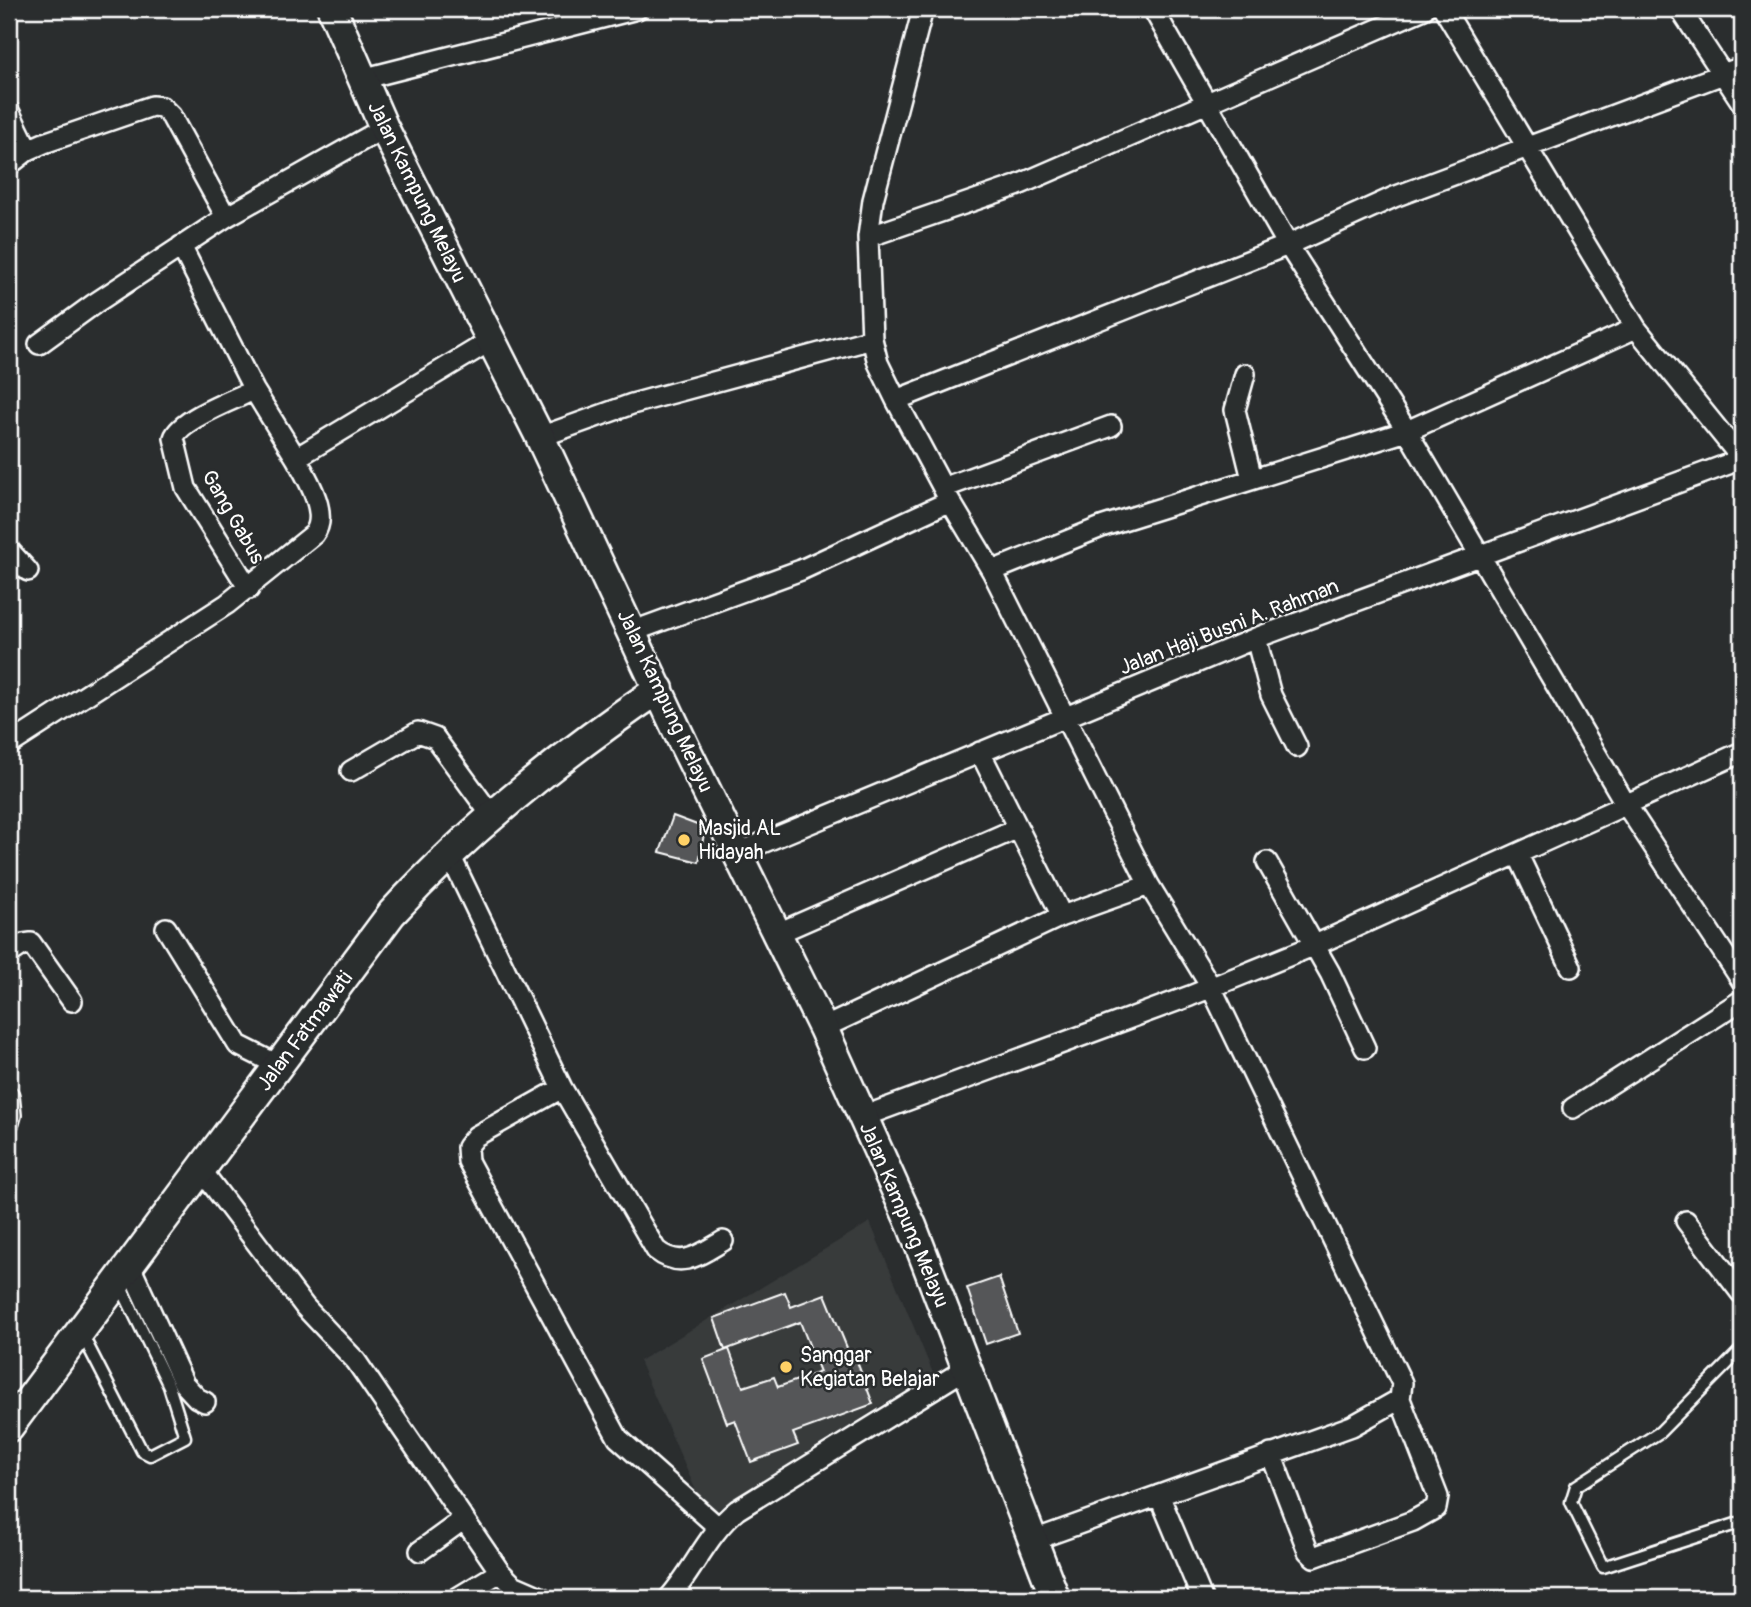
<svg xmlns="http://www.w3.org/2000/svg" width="1751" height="1607" viewBox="0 0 1751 1607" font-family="Pangolin,sans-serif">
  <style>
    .built { fill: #373a3b }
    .building { fill: #555758; stroke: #fff; stroke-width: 2 }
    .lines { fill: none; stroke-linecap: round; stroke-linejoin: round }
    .lane-casing { stroke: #fff; stroke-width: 15 }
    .street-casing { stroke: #fff; stroke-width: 24 }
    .secondary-casing { stroke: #fff; stroke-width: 33 }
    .lane { stroke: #2a2d2e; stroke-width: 10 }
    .street { stroke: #2a2d2e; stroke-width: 19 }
    .secondary { stroke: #2a2d2e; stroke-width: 28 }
    .poi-dot { fill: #ffd166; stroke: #2a2d2e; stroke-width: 2.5 }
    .labels { text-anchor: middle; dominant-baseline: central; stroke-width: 5; stroke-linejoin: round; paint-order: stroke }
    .street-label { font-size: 21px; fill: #fff; stroke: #2a2d2e }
    .poi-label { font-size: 21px; fill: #fff; stroke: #2a2d2e; text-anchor: start }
  </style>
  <rect width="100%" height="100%" fill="#2a2d2e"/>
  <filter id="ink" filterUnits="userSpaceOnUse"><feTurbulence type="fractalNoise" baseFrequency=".0143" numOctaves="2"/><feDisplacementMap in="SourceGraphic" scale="14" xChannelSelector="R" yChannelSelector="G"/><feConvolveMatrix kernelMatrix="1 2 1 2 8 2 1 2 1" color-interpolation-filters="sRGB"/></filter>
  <g filter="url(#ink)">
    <path class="built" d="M870 1222 933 1373 707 1516 639 1361Z"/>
    <path class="building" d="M673 816 705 828 699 862 660 852Z
      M999 1277 1018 1333 986 1344 967 1288Z
      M785 1292 791 1307 825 1294 852 1360 856 1359 873 1404 793 1433 798 1445 751 1462 735 1420 727 1423 703 1359 729 1349 743 1387 774 1377 778 1387 820 1372 800 1322 725 1350 714 1318Z"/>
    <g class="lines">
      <defs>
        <path id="lane" d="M83 1336 142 1451 150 1455 185 1437 169 1386 119 1283
          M1742 1349 1660 1432 1576 1486 1571 1502 1603 1567 1742 1522"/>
        <path id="street" d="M923 9 873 200 868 237 872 339 878 363 896 400 950 501 992 571 1149 885
          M1153 9 1288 245 1407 431 1625 803 1742 981
          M1680 9 1742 103
          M362 79 637 9
          M9 111 28 150
          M9 165 28 150 44 143 152 106 162 107 171 116 226 217
          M868 237 1016 186 1424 9
          M181 246 254 390 296 458
          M39 344 94 304 226 217 384 128
          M1245 374 1235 410 1252 479
          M896 400 1288 245 1394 197 1742 67
          M540 437 632 404 872 339
          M943 488 1111 426
          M9 550 28 571
          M992 571 1104 526 1407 431 1636 328
          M249 589 186 488 174 438C180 419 235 399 254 390
          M631 632 801 570 950 501
          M1256 638 1271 695 1297 747
          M9 745 227 604 314 534C330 514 306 476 296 458L490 341
          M351 771 418 732 435 738 492 816
          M449 853 562 1088 656 1250C681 1270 699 1255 723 1241
          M738 853 1256 638 1742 459 1636 328 1444 9
          M1518 855 1571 967
          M1267 862 1330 973 1365 1048
          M1062 916 1149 885 1211 987 1402 1383 1400 1399 1438 1497 1436 1508 1413 1521 1314 1557 1308 1551 1271 1454
          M166 928 238 1045 278 1065
          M776 934 1018 828
          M9 954 24 944 31 943 72 1001
          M823 1028 1062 916 980 752
          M562 1088 476 1136 467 1147 468 1161 618 1438 718 1527
          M9 1096 11 1115 9 1122
          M1573 1108 1742 1000
          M862 1117 1190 996 1313 946 1742 752
          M202 1171 305 1307 356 1361 500 1572 513 1585 543 1598
          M1686 1221 1741 1293
          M130 1266 184 1384 197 1398 205 1402
          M1159 1495 1202 1598
          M1034 1540 1352 1426 1400 1399
          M420 1551 464 1519
          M457 1598 500 1572
          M669 1598C694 1570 707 1534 737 1510L967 1368"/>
        <path id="secondary" d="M332 9 384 128 540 437 684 745 823 1028 912 1226 1055 1598
          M9 1427 392 913C470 828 563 754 659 689"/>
      </defs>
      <use href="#lane" class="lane-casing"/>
      <use href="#street" class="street-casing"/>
      <use href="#secondary" class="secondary-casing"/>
      <use href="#lane" class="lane"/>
      <use href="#street" class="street"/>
      <use href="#secondary" class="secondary"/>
    </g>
  </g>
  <g class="poi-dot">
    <circle cx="684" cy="840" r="7"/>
    <circle cx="786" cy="1367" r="7"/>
  </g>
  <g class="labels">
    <g class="street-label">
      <text transform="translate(417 192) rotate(64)">Jalan Kampung Melayu</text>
      <text transform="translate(233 517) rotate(60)">Gang Gabus</text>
      <text transform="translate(1229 627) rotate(-21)">Jalan Haji Busni A. Rahman</text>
      <text transform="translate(665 701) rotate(65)">Jalan Kampung Melayu</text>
      <text transform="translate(305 1031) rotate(-53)">Jalan Fatmawati</text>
      <text transform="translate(904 1215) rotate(67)">Jalan Kampung Melayu</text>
    </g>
    <g class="poi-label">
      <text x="698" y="828">Masjid AL<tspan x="698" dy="24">Hidayah</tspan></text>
      <text x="800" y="1355">Sanggar<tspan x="800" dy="24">Kegiatan Belajar</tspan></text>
    </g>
  </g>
  <rect width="1751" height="1607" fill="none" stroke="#2a2d2e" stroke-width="35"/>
  <rect x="18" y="18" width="1716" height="1572" fill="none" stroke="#fff" stroke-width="2.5" filter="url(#ink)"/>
</svg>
